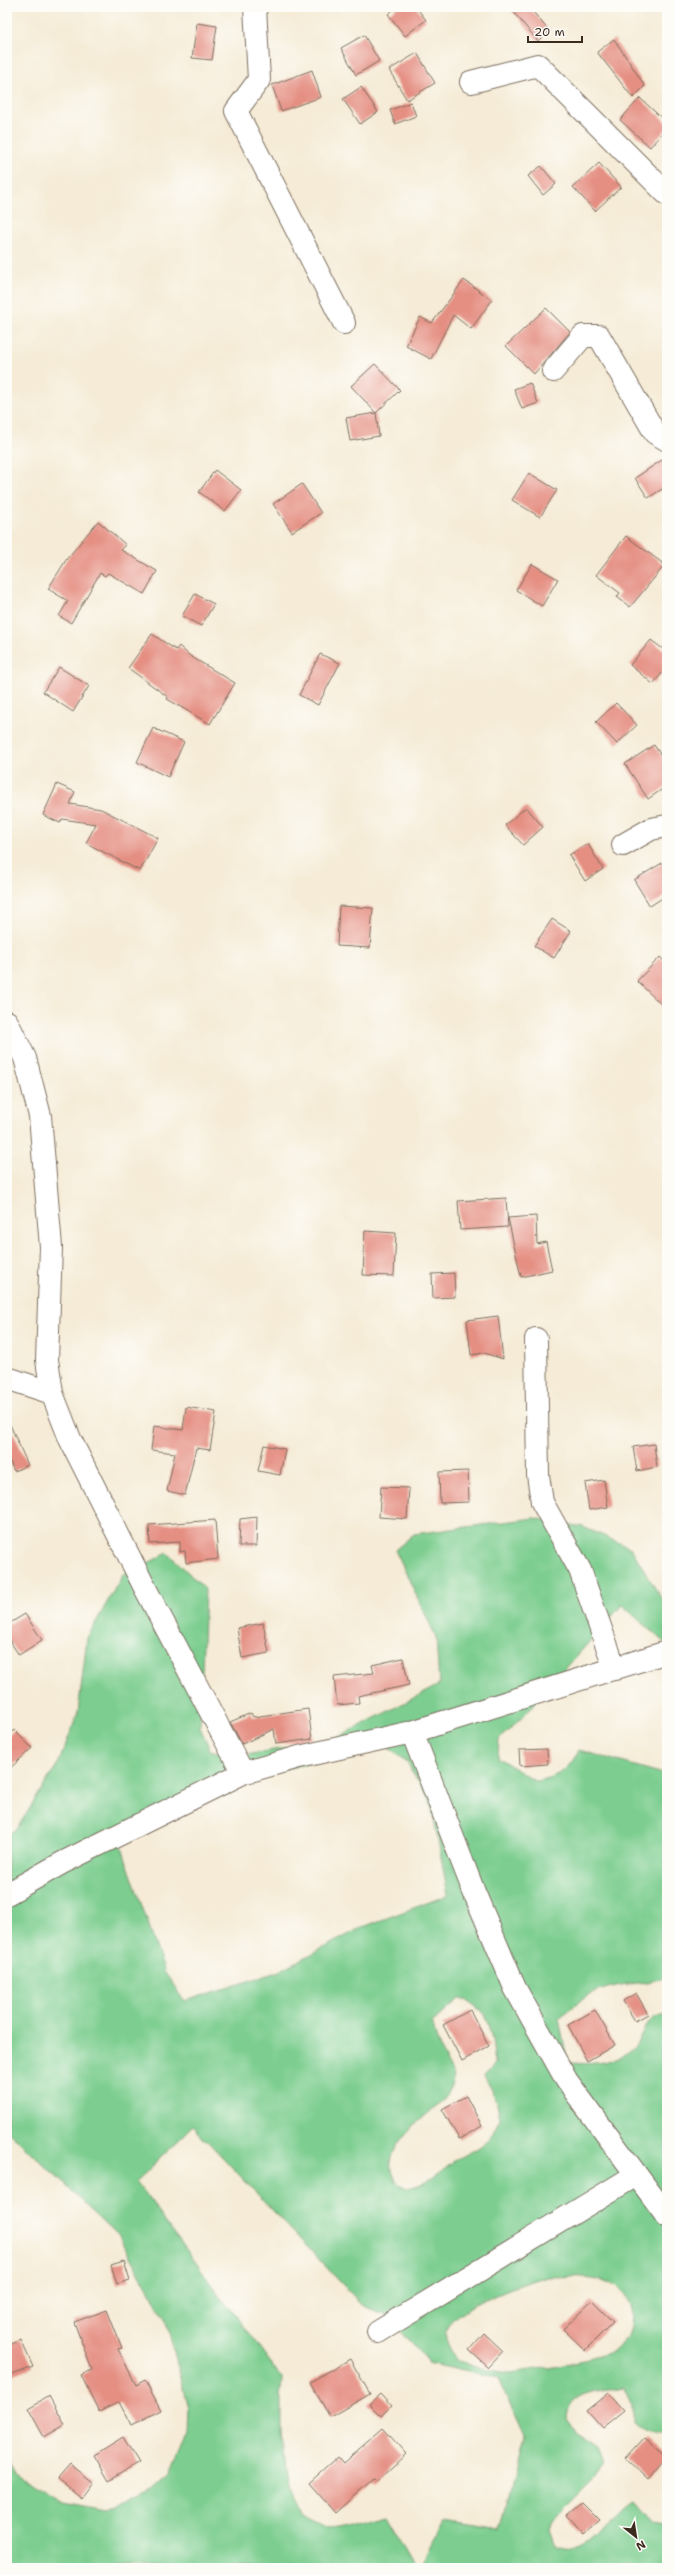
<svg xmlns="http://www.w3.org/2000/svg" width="674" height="2575" viewBox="0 0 674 2575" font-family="'Shantell Sans',sans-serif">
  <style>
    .green { fill: #7bcd8f; stroke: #5b7c56; fill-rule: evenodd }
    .building { fill: #e58e82 }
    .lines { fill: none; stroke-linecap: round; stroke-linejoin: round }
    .minor-casing { stroke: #7c6e5e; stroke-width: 24 }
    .minor { stroke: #fff; stroke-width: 22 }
  </style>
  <rect width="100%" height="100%" fill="#fdfcf7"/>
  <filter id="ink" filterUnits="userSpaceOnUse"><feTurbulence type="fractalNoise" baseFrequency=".025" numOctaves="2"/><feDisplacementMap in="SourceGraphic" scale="8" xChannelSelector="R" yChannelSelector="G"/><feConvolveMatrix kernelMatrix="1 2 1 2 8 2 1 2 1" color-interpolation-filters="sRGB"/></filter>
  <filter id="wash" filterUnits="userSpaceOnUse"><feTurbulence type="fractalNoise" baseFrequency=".012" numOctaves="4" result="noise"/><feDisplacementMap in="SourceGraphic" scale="16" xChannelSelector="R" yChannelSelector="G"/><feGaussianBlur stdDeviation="0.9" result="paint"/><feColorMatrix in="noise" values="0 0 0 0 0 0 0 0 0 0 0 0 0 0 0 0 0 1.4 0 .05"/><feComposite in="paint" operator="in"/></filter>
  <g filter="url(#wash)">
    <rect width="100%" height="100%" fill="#f5ebd6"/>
    <path class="green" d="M534 1518 583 1527 631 1548 667 1608V1644L622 1605 527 1712 499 1740 498 1758 536 1781C559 1776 568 1771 579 1750L667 1775V1912C658 1926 664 1936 667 1950 669 1958 667 1968 667 1976 650 1984 634 1982 616 1986 595 1990 573 2003 559 2019L568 2063C589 2064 615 2065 632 2049 646 2037 643 2017 667 2014V2434L643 2431 633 2423V2404L623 2387C600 2391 567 2390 567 2419L576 2431 599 2446 605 2461 594 2478 552 2520 551 2528 557 2545C592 2562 607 2513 632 2500L650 2521 667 2524V2568H419L444 2520 500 2529 525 2436 499 2378 428 2362 388 2317 362 2305 193 2126 136 2182 282 2378C280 2414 278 2490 302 2518 306 2522 318 2527 324 2529 339 2533 369 2520 384 2516L414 2568H7V2461L14 2474 57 2501 105 2510 170 2476 188 2434 189 2408 165 2318 117 2234 7 2130V1836L18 1827 59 1762 78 1713 87 1638 122 1576 168 1553 205 1589 200 1727 210 1750 235 1757 334 1739 439 1685 436 1637 395 1550 414 1534ZM386 1746 406 1761 431 1803 448 1895 363 1927 277 1972 185 2001 165 1973 118 1836 218 1784ZM459 1999H465L485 2013 492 2039 495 2064 484 2075 497 2104 500 2119C496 2125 493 2135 488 2140 479 2149 464 2155 454 2161 441 2170 407 2202 395 2180 392 2175 390 2170 391 2163 396 2124 448 2112 454 2076L441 2052 432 2024ZM545 2277C566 2277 591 2274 611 2284 639 2298 639 2338 610 2352 596 2359 514 2375 500 2373 485 2370 471 2364 456 2360 452 2352 442 2337 447 2328 459 2305 520 2284 545 2277Z"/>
    <g id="blocks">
      <path class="building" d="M397 7H416L426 20 405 36 388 14Z
        M509 7H529L549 31 538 41Z
        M197 23 217 26 212 60 192 58Z
        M364 35 379 61 356 75 341 48Z
        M614 39 645 86 633 98 597 52Z
        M417 53 435 83 407 100 389 70Z
        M312 70 321 97 281 111 272 85Z
        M361 87 378 112 360 124 343 99Z
        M640 98 667 123V128L650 147 620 120Z
        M411 102 416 116 395 124 390 110Z
        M599 163 621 187 595 211 573 187Z
        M541 166 556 184 543 195 528 176Z
        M464 280 492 300 471 329 453 315 431 359 406 346 420 317 432 323Z
        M546 308 570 332 534 374 506 346Z
        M375 364 400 390 376 413 351 386Z
        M530 383 538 403 522 409 514 389Z
        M376 413 379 436 350 441 346 418Z
        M662 460 667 467V486L648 498 635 478Z
        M215 470 241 490 225 511 199 492Z
        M529 473 557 490 540 517 512 500Z
        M302 484 321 513 292 532 273 504Z
        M98 521 126 545 121 550 157 571 144 594 108 573 105 576 100 573 71 623 59 616 68 601 48 589 66 560Z
        M626 536 665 565 630 607 617 597 620 593 596 575Z
        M532 564 558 579 542 606 516 590Z
        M195 594 214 604 201 626 182 616Z
        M152 634 176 650 179 646 190 656 235 683 210 724 167 699 168 697 128 668Z
        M651 640 667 652V667L653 684 630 665Z
        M320 654 340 663 318 705 299 695Z
        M59 667 89 686 73 712 43 692Z
        M616 703 637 725 617 744 596 722Z
        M153 728 184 742 168 777 137 762Z
        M654 745 667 764V786L648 799 625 764Z
        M57 784 75 792 70 804 101 809 158 838 140 871 86 843 96 824 62 819 60 823 43 815Z
        M526 807 543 827 523 845 505 825Z
        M588 844 603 869 585 881 569 855Z
        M667 860V895L650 906 634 880Z
        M339 906 373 908 370 948 337 946Z
        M552 919 571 931 554 958 534 946Z
        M660 957 667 964V1010L637 981Z
        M506 1198 508 1227 460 1230 458 1201Z
        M536 1216 537 1244 546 1242 552 1270 521 1277 508 1218Z
        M365 1231 396 1233 394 1276 363 1275Z
        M454 1273 455 1297 433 1298 432 1274Z
        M498 1316 503 1359 484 1353 471 1355 467 1320Z
        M186 1407 216 1412 210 1450 196 1448 185 1495 167 1491 175 1453 151 1450 154 1426 183 1430Z
        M7 1418 28 1465 14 1471 7 1456Z
        M654 1444 657 1467 637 1471 633 1447Z
        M264 1445 285 1449 280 1475 258 1471Z
        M468 1471 469 1502 440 1503 439 1472Z
        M604 1480 608 1507 589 1510 585 1483Z
        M381 1487 409 1488 407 1519 379 1517Z
        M257 1517 256 1546H239L240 1519Z
        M215 1520 218 1559 186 1563 185 1551 180 1552V1542L150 1544 149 1525Z
        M25 1614 42 1640 19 1655 7 1637V1625Z
        M263 1623 269 1653 242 1658 237 1628Z
        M403 1658 409 1685 358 1696 359 1703 337 1705 334 1677 374 1673 372 1665Z
        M308 1709 312 1739 276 1744 274 1729 242 1744 230 1722 251 1713 253 1717Z
        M14 1730 32 1748 7 1771V1737Z
        M547 1749 548 1764 520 1766 519 1750Z
        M636 1993 648 2014 635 2021 623 2001Z
        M470 2010 489 2046 462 2061 443 2025Z
        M595 2010 615 2045 587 2061 568 2025Z
        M466 2096 482 2126 459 2139 442 2109Z
        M124 2261 130 2280 117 2284 111 2265Z
        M592 2301 613 2322 585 2350 563 2329Z
        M107 2310 122 2348 118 2349 136 2385 145 2380 161 2410 131 2425 119 2402 99 2412 81 2375 92 2370 74 2322Z
        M484 2333 503 2351 488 2367 469 2350Z
        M21 2340 33 2367 12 2375 7 2364V2346Z
        M350 2359 370 2394 330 2417 310 2382Z
        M609 2393 624 2410 602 2428 587 2411Z
        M380 2394 391 2406 381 2416 369 2404Z
        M49 2396 65 2425 44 2437 28 2408Z
        M383 2428 406 2454 376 2482 373 2479 335 2513 309 2483 338 2457 343 2463Z
        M123 2437 139 2463 109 2481 94 2455Z
        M645 2437 667 2456 648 2479 626 2458Z
        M70 2464 93 2482 81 2498 57 2479Z
        M582 2502 600 2520 583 2535 566 2516Z"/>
    </g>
  </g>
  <g filter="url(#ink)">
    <use href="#blocks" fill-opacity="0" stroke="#7c6e5e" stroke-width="1"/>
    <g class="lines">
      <defs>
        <path id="minor" d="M255 7 259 80 236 111 344 323
          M471 82 538 65 667 194
          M553 371 583 336H599L655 433 667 440
          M623 845 651 829 667 826
          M7 1022 25 1058 40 1116 51 1247 47 1360 52 1393 70 1439 144 1586 243 1773
          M536 1339 538 1475 542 1502 580 1570 615 1669
          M7 1378 52 1393
          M412 1732 474 1892 515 1988 567 2081 667 2216
          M7 1894 62 1863 243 1773 299 1757 412 1732 667 1652
          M378 2332 636 2175"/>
      </defs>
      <use href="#minor" class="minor-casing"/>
      <use href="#minor" class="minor"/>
    </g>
  </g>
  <rect width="674" height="2575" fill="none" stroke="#fdfcf7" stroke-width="24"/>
  <g transform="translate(636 2537) rotate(150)" stroke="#fdfcf7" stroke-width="3" paint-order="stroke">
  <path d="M0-3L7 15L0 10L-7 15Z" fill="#3b2a1e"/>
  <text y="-6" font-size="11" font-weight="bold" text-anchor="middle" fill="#3b2a1e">N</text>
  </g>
  <path d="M528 36v6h54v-6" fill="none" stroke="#3b2a1e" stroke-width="2"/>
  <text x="534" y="36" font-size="12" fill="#3b2a1e" stroke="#fdfcf7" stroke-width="3" paint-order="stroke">20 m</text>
</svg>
